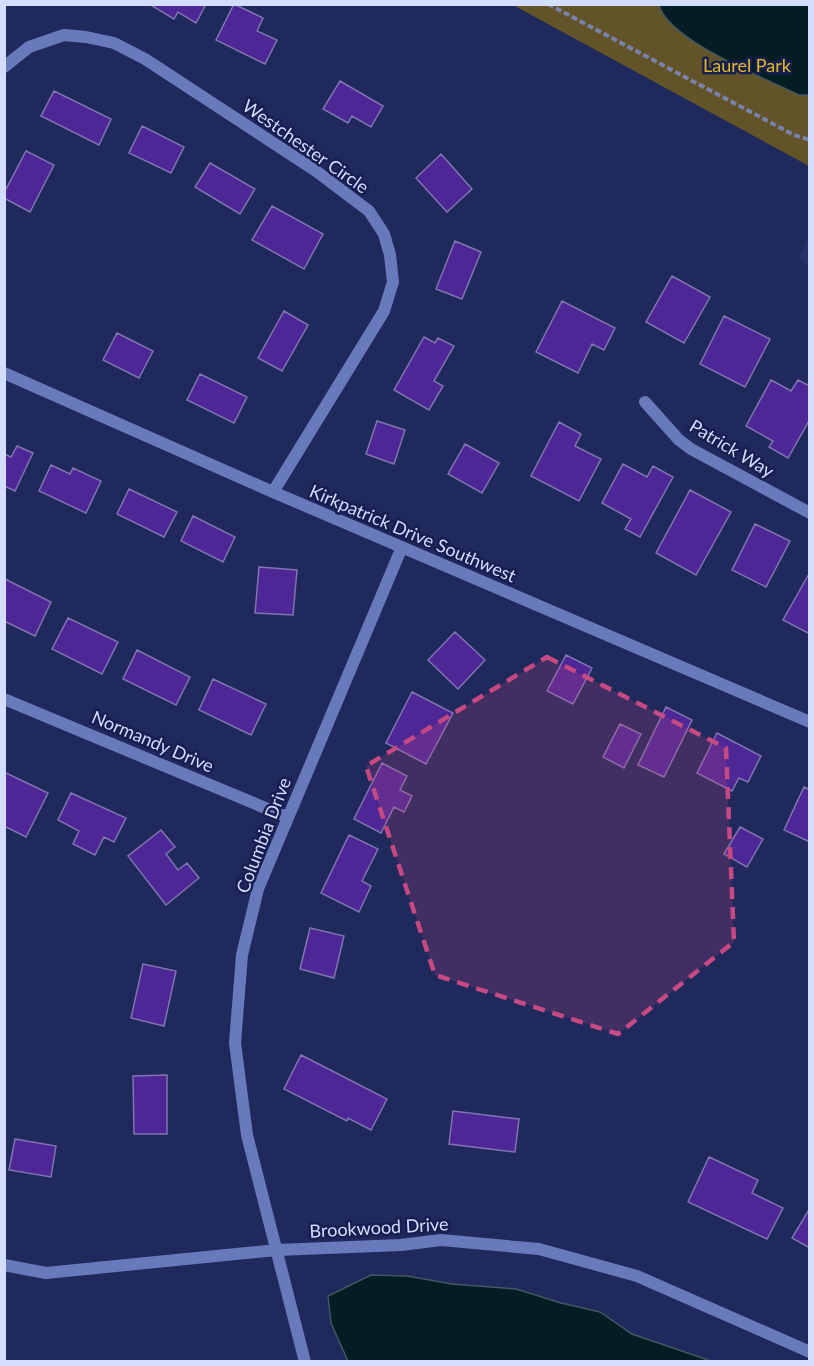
<svg xmlns="http://www.w3.org/2000/svg" width="814" height="1366" viewBox="0 0 814 1366" font-family="Lato,sans-serif">
  <style>
    .built { fill: #26306b }
    .green { fill: #625428 }
    .water { fill: #031d22; stroke: #415764; stroke-width: 1.5 }
    .building { fill: #4c2795; stroke: #8074b1; stroke-width: 1.5 }
    .lines { fill: none; stroke-linecap: round; stroke-linejoin: round }
    .path { stroke: #7982ac; stroke-width: 4; stroke-dasharray: 6 3; stroke-linecap: butt }
    .street { stroke: #697abc; stroke-width: 12 }
    .marked { fill: #c64984; fill-opacity: 0.2; stroke: #c64984; stroke-width: 4.5; stroke-dasharray: 12 8; stroke-linejoin: round }
    .labels { text-anchor: middle; dominant-baseline: central; stroke-width: 5; stroke-linejoin: round; paint-order: stroke }
    .park-label { font-size: 18px; fill: #e4bb1f; stroke: #171e51 }
    .street-label { font-size: 18px; fill: #d3ddfe; stroke: #171e51 }
  </style>
  <rect width="100%" height="100%" fill="#20295c"/>
  <path class="built" d="M809 236V265L798 258Z"/>
  <path class="green" d="M513 5H809V166Z"/>
  <path class="water" d="M659 5H809V95H799C765 78 669 41 659 5Z
    M371 1275 407 1276 452 1284 516 1289 561 1303 600 1312 632 1334 711 1361H348L331 1323 328 1296Z"/>
  <path class="building" d="M149 4H206L196 23 178 12 174 19Z
    M234 4 263 18 257 31 277 40 265 64 216 40Z
    M340 81 383 106 371 127 352 116 348 123 323 109Z
    M54 91 111 119 99 145 41 116Z
    M142 126 184 147 171 173 129 153Z
    M26 151 54 165 30 212 4 198V193Z
    M441 154 472 189 447 212 416 178Z
    M210 163 255 189 240 214 195 187Z
    M272 206 323 234 304 269 252 240Z
    M455 241 481 252 462 299 436 289Z
    M672 276 710 297 684 343 646 322Z
    M562 301 615 328 604 350 592 344 578 373 536 352Z
    M284 311 308 325 282 371 258 358Z
    M724 316 770 339 745 387 700 364Z
    M117 333 153 351 139 378 103 360Z
    M424 337 435 343 438 338 454 346 434 381 443 386 429 410 394 390Z
    M200 374 247 397 234 423 187 400Z
    M771 380 791 391 798 380 810 386V419L788 458 769 447 773 441 746 426Z
    M377 421 405 430 394 464 366 454Z
    M559 422 581 434 575 446 601 459 579 501 531 476Z
    M465 444 499 463 482 493 448 474Z
    M17 446 33 453 15 491 4 486V454L11 457Z
    M623 464 647 477 653 466 673 477 640 537 625 529 631 519 602 503Z
    M51 465 70 474 73 468 101 481 86 513 39 491Z
    M129 489 177 512 164 537 117 514Z
    M690 490 731 512 696 575 656 553Z
    M193 516 235 537 223 562 181 541Z
    M755 524 790 541 766 587 732 570Z
    M259 567 297 570 293 615 255 613Z
    M810 572V634L783 620Z
    M5 579 51 602 35 636 4 621Z
    M68 618 118 642 102 674 52 649Z
    M455 632 485 660 458 689 428 660Z
    M137 650 190 677 176 705 123 679Z
    M566 655 592 668 573 704 547 691Z
    M213 679 266 704 251 735 199 710Z
    M412 692 453 713 426 764 386 743Z
    M666 707 692 720 664 777 638 765Z
    M620 724 641 734 624 768 603 757Z
    M717 733 761 756 748 782 739 778 732 791 697 773Z
    M382 763 407 776 400 790 412 796 404 812 394 807 381 833 354 819Z
    M4 772 48 793 26 837 4 826Z
    M804 787 810 790V842L784 830Z
    M71 793 126 818 114 842 104 837 95 855 73 844 79 831 58 820Z
    M740 827 763 839 747 867 724 854Z
    M161 830 175 847 166 854 178 870 187 863 199 878 166 905 128 856Z
    M349 835 378 849 362 881 371 886 359 912 321 893Z
    M310 928 344 936 334 978 300 969Z
    M143 964 176 971 164 1026 131 1018Z
    M301 1055 387 1099 371 1130 348 1118 347 1121 284 1089Z
    M167 1075V1134H134L133 1076Z
    M453 1111 519 1119 515 1152 449 1144Z
    M15 1139 56 1146 51 1177 9 1170Z
    M709 1157 758 1180 752 1193 783 1208 767 1239 688 1202Z
    M810 1208V1248L792 1238Z"/>
  <g class="lines">
    <path class="path" d="M548 4 794 135 810 140"/>
    <path class="street" d="M4 67 29 47 64 35 86 37 114 43 145 59 316 171 369 211 384 234 390 255 393 282 384 311 273 492
      M4 373 273 492 810 722
      M645 402 679 440 691 449 810 513
      M4 699 287 817
      M4 1265 46 1273 277 1250 401 1245 441 1240 539 1249 637 1276 810 1352
      M305 1362 247 1135 235 1043 242 955 258 889 402 547"/>
  </g>
  <path class="marked" d="M547 657 726 748 734 942 618 1034 435 975 366 766Z"/>
  <g class="labels">
    <g class="park-label">
      <text x="747" y="65">Laurel Park</text>
    </g>
    <g class="street-label">
      <text transform="translate(306 146) rotate(35)">Westchester Circle</text>
      <text transform="translate(732 448) rotate(31)">Patrick Way</text>
      <text transform="translate(413 533) rotate(23)">Kirkpatrick Drive Southwest</text>
      <text transform="translate(153 741) rotate(23)">Normandy Drive</text>
      <text transform="translate(263 835) rotate(-69)">Columbia Drive</text>
      <text transform="translate(379 1227) rotate(-3)">Brookwood Drive</text>
    </g>
  </g>
  <rect width="814" height="1366" fill="none" stroke="#d3ddfe" stroke-width="12"/>
</svg>
